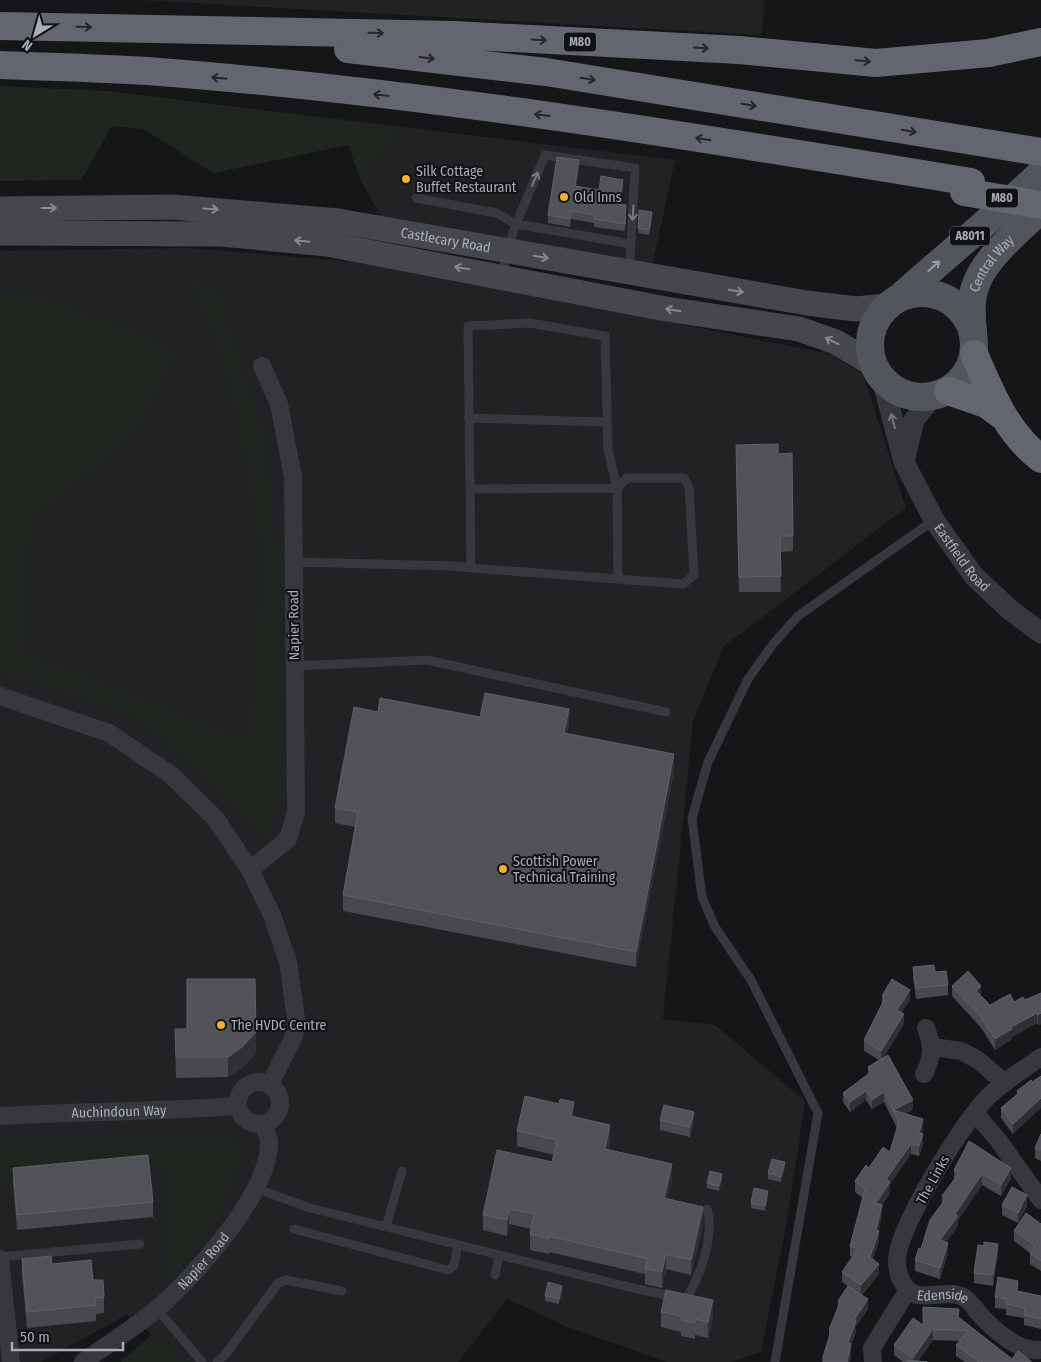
<svg xmlns="http://www.w3.org/2000/svg" width="1041" height="1362" viewBox="0 0 1041 1362" font-family="'Fira Sans Condensed',sans-serif">
  <style>
    .built { fill: #222225 }
    .green { fill: #1e261f }
    .lines { fill: none; stroke-linecap: round; stroke-linejoin: round }
    .service { stroke: #37383d; stroke-width: 9 }
    .minor { stroke: #37383d; stroke-width: 18 }
    .tertiary { stroke: #37383d; stroke-width: 21 }
    .secondary { stroke: #45474d; stroke-width: 25 }
    .primary { stroke: #53555c; stroke-width: 28 }
    .motorway { stroke: #63666e; stroke-width: 28 }
    .motorway-bridge { stroke: #63666e; stroke-width: 28 }
    .wall { fill: #47494d }
    .shaded-wall { fill: #2f3033 }
    .building { fill: #525359; stroke: #5f6168 }
    .oneway { stroke: #26262a }
    .oneway2 { stroke: #757881 }
    .oneway3 { stroke: #858993 }
    .oneway4 { stroke: #979ba6 }
    .poi-dot { fill: #f2b134; stroke: #111113; stroke-width: 2 }
    .labels { text-anchor: middle; dominant-baseline: central; stroke-width: 4; stroke-linejoin: round; paint-order: stroke }
    .shield { fill: #111113; stroke: #7b7e86; stroke-width: 1 }
    .shield-label { font-size: 12px; font-weight: bold; fill: #a8adb8 }
    .poi-label { font-size: 14px; fill: #a8adb8; stroke: #111113; text-anchor: start }
    .street-label { font-size: 14px; fill: #a8adb8; stroke: #111113 }
  </style>
  <rect width="100%" height="100%" fill="#161618"/>
  <path class="built" d="M139 0H765L761 35Z
    M402 127 675 160 652 268 384 222 361 181Z
    M189 248 368 263 831 354 863 375 906 508 724 646 693 721 663 1019 715 1025 805 1101 787 1221 761 1352 731 1362H667L570 1328 507 1299 458 1362H187L126 1315 41 1362H0V251Z"/>
  <path class="green" d="M0 86 107 91 402 127 361 181 348 145 214 173 143 129 112 126 81 180 0 181Z
    M193 279 219 297 263 436 280 582 282 794 267 840 235 806 135 715 22 675 0 673V295L28 294 174 349 131 435 29 519 22 653 249 742 265 560 231 380Z
    M220 1139 242 1144C234 1199 199 1242 168 1287L165 1165 0 1181V1140Z
    M152 1335 187 1362H120Z"/>
  <g class="lines">
    <path class="service" d="M416 198 496 213 516 224 545 155 635 168 631 244
      M502 275 507 251 516 224 631 244 629 270
      M468 418 607 422
      M470 489 617 488 608 449 605 336 530 323 468 326 471 568
      M293 562 454 566 471 568 683 584 694 575 689 487 684 478H627L617 488 618 579
      M295 666 427 660 666 712
      M255 1188 310 1208 637 1289 686 1299C700 1277 715 1235 707 1209
      M386 1227 402 1171
      M294 1229 448 1270 454 1266 458 1245
      M0 1257 140 1244
      M495 1275 499 1255
      M157 1309 202 1362
      M217 1362 225 1355 278 1283 286 1280 342 1291
      M775 1362 818 1113 751 980 715 927 702 897 692 818 708 762 748 679 773 644 798 616 934 520"/>
    <g class="minor">
      <path d="M0 696 109 733 170 774 216 819 250 870 272 915 288 962 297 1026 292 1041 270 1084"/>
      <path d="M250 870 288 839 296 812 293 477 279 404 262 366"/>
      <path d="M933 1047 961 1051 978 1060 1005 1083"/>
      <path id="s1" d="M1041 1057C1024 1069 1004 1081 989 1096 965 1118 896 1230 897 1261 897 1271 900 1281 907 1289 921 1304 948 1287 965 1298 972 1303 977 1312 983 1318 998 1333 1019 1352 1041 1350"/>
      <path d="M924 1074C933 1056 933 1046 926 1028"/>
      <circle cx="259" cy="1103" r="21"/>
      <path d="M975 1113 998 1140 1041 1200"/>
      <path id="s2" d="M0 1116C79 1111 159 1112 238 1106"/>
      <path d="M0 1259 11 1362"/>
      <path id="s3" d="M83 1362C107 1345 134 1328 157 1309 194 1276 270 1194 269 1142 269 1136 264 1129 262 1124"/>
      <path d="M873 1362 872 1348 908 1290"/>
    </g>
    <g class="tertiary">
      <path id="s4" d="M882 379 904 462 934 520 974 576 1009 609 1041 633"/>
      <path d="M905 457 914 420 932 397"/>
    </g>
    <g class="secondary">
      <path id="s5" d="M0 209 172 207 338 221 807 303 856 309 887 306"/>
      <path d="M0 233 221 234 327 244 666 309 799 329 836 342 874 365"/>
    </g>
    <g class="primary">
      <circle cx="922" cy="345" r="52"/>
      <path d="M899 298C946 256 995 216 1041 173"/>
      <path id="s6" d="M973 332C971 315 970 297 977 282 987 256 1022 228 1041 209"/>
    </g>
    <path class="motorway" d="M0 26 454 35 739 50 876 63 989 53 1041 42
      M348 49 546 72 1041 152
      M0 65C49 67 98 68 147 71 424 92 698 137 971 182
      M974 354C992 394 1005 431 1041 459
      M948 391 986 404 1001 415"/>
    <path class="motorway-bridge" d="M964 192 1041 205"/>
  </g>
  <path class="wall" d="M579 168 576 186 599 190 623 188 620 204 626 213 625 231 594 227V223L571 219 570 227 548 223V215Z
    M639 210 652 217 649 235 638 233Z
    M736 460 793 536V551L780 552 781 592H739Z
    M378 712 480 717 569 724 567 734 674 770 636 967 343 911V895L355 827 335 823V808Z
    M913 967 935 972 948 985V995L916 999 913 977Z
    M952 986 981 996 990 1005 1025 1000 1041 993V1024L1038 1025 1037 1023 1012 1037V1039L995 1050 982 1029 952 996Z
    M882 996 910 1000 902 1012 904 1024 883 1058 913 1109 905 1114 923 1130 922 1133 923 1144 919 1156 911 1154 890 1184V1193L882 1205V1215L878 1231 879 1241 872 1259 879 1274 862 1295 868 1309 856 1326V1332L851 1345V1355L850 1362H823L829 1337V1330L838 1307V1301L848 1286 842 1282V1272L853 1257 850 1256V1246L863 1198 855 1192V1181L869 1168 890 1152 897 1128 884 1102 872 1109 866 1100 850 1112 843 1102V1093L868 1075V1067L879 1060 864 1051V1040L882 1005Z
    M175 1029 256 1053 242 1068 228 1077 176 1078Z
    M1031 1080 1013 1134 1001 1118V1108L1017 1095V1091Z
    M574 1116 610 1140 608 1150 672 1179 667 1199 703 1223 691 1275 666 1269 662 1288 645 1284V1274L549 1252V1254L530 1250V1234L531 1229 509 1224 507 1236 483 1230V1215L552 1162 554 1155 517 1146V1131Z
    M660 1120 694 1122 690 1137 660 1130Z
    M1041 1134V1161L1035 1158V1148Z
    M785 1167 781 1182 768 1179V1173Z
    M13 1168 153 1202V1217L17 1230 13 1184Z
    M954 1170 1011 1178 1001 1196 982 1185 958 1220V1226L946 1242 948 1253 940 1279 915 1271V1260L921 1249 942 1203V1196L954 1180Z
    M722 1179 719 1191 707 1188V1183Z
    M768 1196 765 1211 751 1208V1203Z
    M1002 1205 1027 1206 1018 1223 1002 1215Z
    M1041 1224V1271L1030 1264V1253L1014 1241V1231Z
    M998 1254 993 1286 974 1283V1273Z
    M22 1259 52 1264 93 1280 104 1297V1313L96 1314V1321L27 1328 22 1275Z
    M562 1291 559 1304 545 1301V1296Z
    M1018 1291 1041 1296V1329L1024 1325V1318L1006 1315V1309L995 1308V1297Z
    M661 1312 713 1316 708 1338 695 1335V1339L681 1336V1332L661 1327Z
    M959 1317 1012 1359 1032 1362H965L956 1356V1345L960 1341 933 1340 918 1361 927 1362H903L894 1355V1345L923 1325Z"/>
  <path class="shaded-wall" d="M579 160V168L575 194V186Z
    M623 180V188L619 212V204Z
    M569 709V724L564 749V733Z
    M674 754V770L636 967V952Z
    M981 986V996L976 991Z
    M910 990V1000L897 1020V1010Z
    M1037 1013V1023L1012 1037V1039L995 1050V1039L1011 1027Z
    M1041 1013V1024L1038 1025V1015Z
    M904 1014V1024L881 1061V1051Z
    M256 1032V1053L242 1068 228 1077V1057Z
    M866 1091V1100L850 1112V1102Z
    M884 1092V1102L872 1109V1100Z
    M1041 1098V1108L1013 1134V1124Z
    M913 1100V1109L897 1117 893 1110V1120V1110Z
    M574 1102V1118L571 1116Z
    M694 1112V1122L690 1137V1127Z
    M923 1119V1130L919 1143V1133Z
    M610 1125V1140L605 1164V1149Z
    M923 1134V1144L919 1156V1146Z
    M911 1144V1154L890 1184V1193L876 1214V1203L886 1179Z
    M785 1162V1167L781 1182V1177Z
    M672 1164V1179L664 1214V1198Z
    M1011 1168V1178L1001 1196V1185Z
    M722 1174V1179L719 1191V1186Z
    M982 1174V1185L958 1220V1226L940 1251V1240L955 1214Z
    M768 1191V1196L765 1211V1206Z
    M1027 1195V1206L1018 1223V1213Z
    M882 1205V1215L878 1233 879 1231V1241L870 1268V1257Z
    M703 1207V1223L691 1275V1260Z
    M509 1209V1224L507 1236V1220Z
    M948 1243V1253L940 1279V1268Z
    M998 1244V1254L993 1286V1275Z
    M666 1254V1269L662 1288V1272Z
    M879 1264V1274L861 1295V1285Z
    M562 1286V1291L559 1304V1299Z
    M868 1299V1309L856 1326V1332L851 1345V1355L850 1362H847L848 1343 854 1320Z
    M713 1300V1316L708 1338V1322Z
    M933 1329V1340L917 1362H913V1358Z"/>
  <path class="building" d="M557 157 579 160 575 186 599 190 601 176 623 180 619 204 626 205 625 224 594 219 595 215 571 211 570 219 548 215Z
    M639 210 652 212 649 230 638 228Z
    M778 444V454L792 453 793 536H780L781 576 739 577 736 445Z
    M485 693 569 709 564 733 674 754 636 952 343 895 358 812 335 808 354 707 378 712 380 698 480 717Z
    M934 965 935 972 946 971 948 985 916 988 913 967Z
    M968 971 981 986 976 991 990 1005 1010 994 1014 1002 1023 997 1025 1000 1041 993V1013L1038 1015 1037 1013 1011 1027 1012 1029 995 1039 982 1018 952 986Z
    M187 979H255L256 1032 242 1047 228 1057H176L175 1029H187Z
    M892 979 910 990 897 1010 904 1014 881 1051 864 1040 885 998 882 996Z
    M888 1055 913 1100 893 1110 884 1092 872 1100 866 1091 850 1102 843 1093 871 1072 868 1067Z
    M1041 1076V1098L1013 1124 1001 1108 1019 1093 1017 1091 1031 1080 1032 1082Z
    M525 1096 559 1104 560 1099 574 1102 571 1116 610 1125 605 1149 672 1164 664 1198 703 1207 691 1260 666 1254 662 1272 645 1269 648 1259 549 1236V1239L530 1234 534 1214 509 1209 507 1220 483 1215 497 1150 552 1162 557 1140 517 1131Z
    M664 1105 694 1112 690 1127 660 1120Z
    M893 1110 923 1119 919 1133 923 1134 919 1146 911 1144 886 1179 890 1182 876 1203 882 1205 876 1230 879 1231 870 1257 879 1264 861 1285 842 1272 858 1249 850 1246 865 1189 855 1181 866 1165 869 1168 883 1147 890 1152 899 1121Z
    M1041 1134V1150L1035 1148Z
    M969 1141 1011 1168 1001 1185 982 1174 955 1214 958 1216 940 1240 948 1243 940 1268 915 1260 919 1248 921 1249 930 1220 946 1198 942 1196 959 1173 954 1170Z
    M148 1155 153 1202 17 1215 13 1168Z
    M772 1159 785 1162 781 1177 768 1173Z
    M710 1171 722 1174 719 1186 707 1183Z
    M1012 1187 1027 1195 1018 1213 1002 1205Z
    M754 1188 768 1191 765 1206 751 1203Z
    M1026 1213 1041 1224V1261L1030 1253 1035 1245 1014 1231Z
    M984 1242 998 1244 993 1275 974 1273 978 1245 984 1246Z
    M51 1256 52 1264 91 1260 93 1280H103L104 1297 95 1298 96 1305 27 1312 22 1259Z
    M998 1277 1018 1281 1017 1291 1041 1296V1319L1024 1315 1025 1308 1006 1304V1299L995 1297Z
    M548 1282 562 1286 559 1299 545 1296Z
    M848 1286 868 1299 854 1320 856 1321 848 1343 851 1344 847 1362H823V1357L831 1331 829 1330 840 1302 838 1301Z
    M666 1290 713 1300 708 1322 695 1319V1323L681 1320 682 1316 661 1312Z
    M923 1307 959 1309 958 1317 1012 1359 1018 1351 1032 1362H979L956 1345 968 1331 933 1329 913 1358 894 1345 913 1318 923 1325Z
    M907 1360 927 1362H907Z"/>
  <defs><path id="oneway-shaft" d="M-6 0H5M1.5-3L5.5 0L1.5 3" fill="none" stroke-width="1.6" stroke-linecap="round" stroke-linejoin="round" transform="scale(1.25)"/></defs>
  <g class="oneway">
    <use href="#oneway-shaft" transform="translate(84 27) rotate(1)"/>
    <use href="#oneway-shaft" transform="translate(376 33) rotate(1)"/>
    <use href="#oneway-shaft" transform="translate(539 40) rotate(3)"/>
    <use href="#oneway-shaft" transform="translate(701 48) rotate(3)"/>
    <use href="#oneway-shaft" transform="translate(427 58) rotate(7)"/>
    <use href="#oneway-shaft" transform="translate(863 61) rotate(5)"/>
    <use href="#oneway-shaft" transform="translate(219 78) rotate(-174)"/>
    <use href="#oneway-shaft" transform="translate(588 79) rotate(9)"/>
    <use href="#oneway-shaft" transform="translate(381 95) rotate(-173)"/>
    <use href="#oneway-shaft" transform="translate(749 105) rotate(9)"/>
    <use href="#oneway-shaft" transform="translate(542 115) rotate(-173)"/>
    <use href="#oneway-shaft" transform="translate(909 131) rotate(9)"/>
    <use href="#oneway-shaft" transform="translate(703 139) rotate(-171)"/>
  </g>
  <g class="oneway2">
    <use href="#oneway-shaft" transform="translate(535 179) rotate(-67)"/>
    <use href="#oneway-shaft" transform="translate(633 213) rotate(93)"/>
    <use href="#oneway-shaft" transform="translate(893 421) rotate(-105)"/>
  </g>
  <g class="oneway3">
    <use href="#oneway-shaft" transform="translate(49 208)"/>
    <use href="#oneway-shaft" transform="translate(211 209) rotate(4)"/>
    <use href="#oneway-shaft" transform="translate(302 241) rotate(-174)"/>
    <use href="#oneway-shaft" transform="translate(541 257) rotate(10)"/>
    <use href="#oneway-shaft" transform="translate(462 268) rotate(-170)"/>
    <use href="#oneway-shaft" transform="translate(736 291) rotate(9)"/>
    <use href="#oneway-shaft" transform="translate(673 310) rotate(-171)"/>
    <use href="#oneway-shaft" transform="translate(832 341) rotate(-153)"/>
  </g>
  <use class="oneway4" href="#oneway-shaft" transform="translate(934 266) rotate(-42)"/>
  <g class="poi-dot">
    <circle cx="406" cy="179" r="5"/>
    <circle cx="564" cy="197" r="5"/>
    <circle cx="503" cy="869" r="5"/>
    <circle cx="221" cy="1025" r="5"/>
  </g>
  <g class="labels">
    <g class="shield">
      <rect x="564" y="32.5" width="32" height="19" rx="4"/>
      <rect x="986" y="188.5" width="32" height="19" rx="4"/>
      <rect x="950" y="226.5" width="40" height="19" rx="4"/>
    </g>
    <g class="shield-label">
      <text x="580" y="42">M80</text>
      <text x="1002" y="198">M80</text>
      <text x="970" y="236">A8011</text>
    </g>
    <g class="poi-label">
      <text x="416" y="171">Silk Cottage<tspan x="416" dy="16">Buffet Restaurant</tspan></text>
      <text x="574" y="197">Old Inns</text>
      <text x="513" y="861">Scottish Power<tspan x="513" dy="16">Technical Training</tspan></text>
      <text x="231" y="1025">The HVDC Centre</text>
    </g>
    <g class="street-label">
      <text stroke="none"><textPath href="#s5" startOffset="448">Castlecary Road</textPath></text>
      <text stroke="none"><textPath href="#s6" startOffset="74">Central Way</textPath></text>
      <text stroke="none"><textPath href="#s4" startOffset="198">Eastfield Road</textPath></text>
      <text transform="translate(294 625) rotate(-91)">Napier Road</text>
      <text stroke="none"><textPath href="#s2" startOffset="119">Auchindoun Way</textPath></text>
      <text transform="translate(933 1180) rotate(-61)">The Links</text>
      <text stroke="none"><textPath href="#s3" startOffset="158">Napier Road</textPath></text>
      <text stroke="none"><textPath href="#s1" startOffset="324">Edenside</textPath></text>
    </g>
  </g>
  <g transform="translate(35 35) rotate(217)" stroke="#111113" stroke-width="4" paint-order="stroke">
  <path d="M0-4L9 19L0 12L-9 19Z" fill="#a8adb8"/>
  <text y="-8" font-size="14" font-weight="bold" text-anchor="middle" fill="#a8adb8">N</text>
  </g>
  <path d="M12 1342v8h111v-8" fill="none" stroke="#a8adb8" stroke-width="2.5"/>
  <text x="20" y="1342" font-size="15" fill="#a8adb8" stroke="#111113" stroke-width="4" paint-order="stroke">50 m</text>
</svg>
